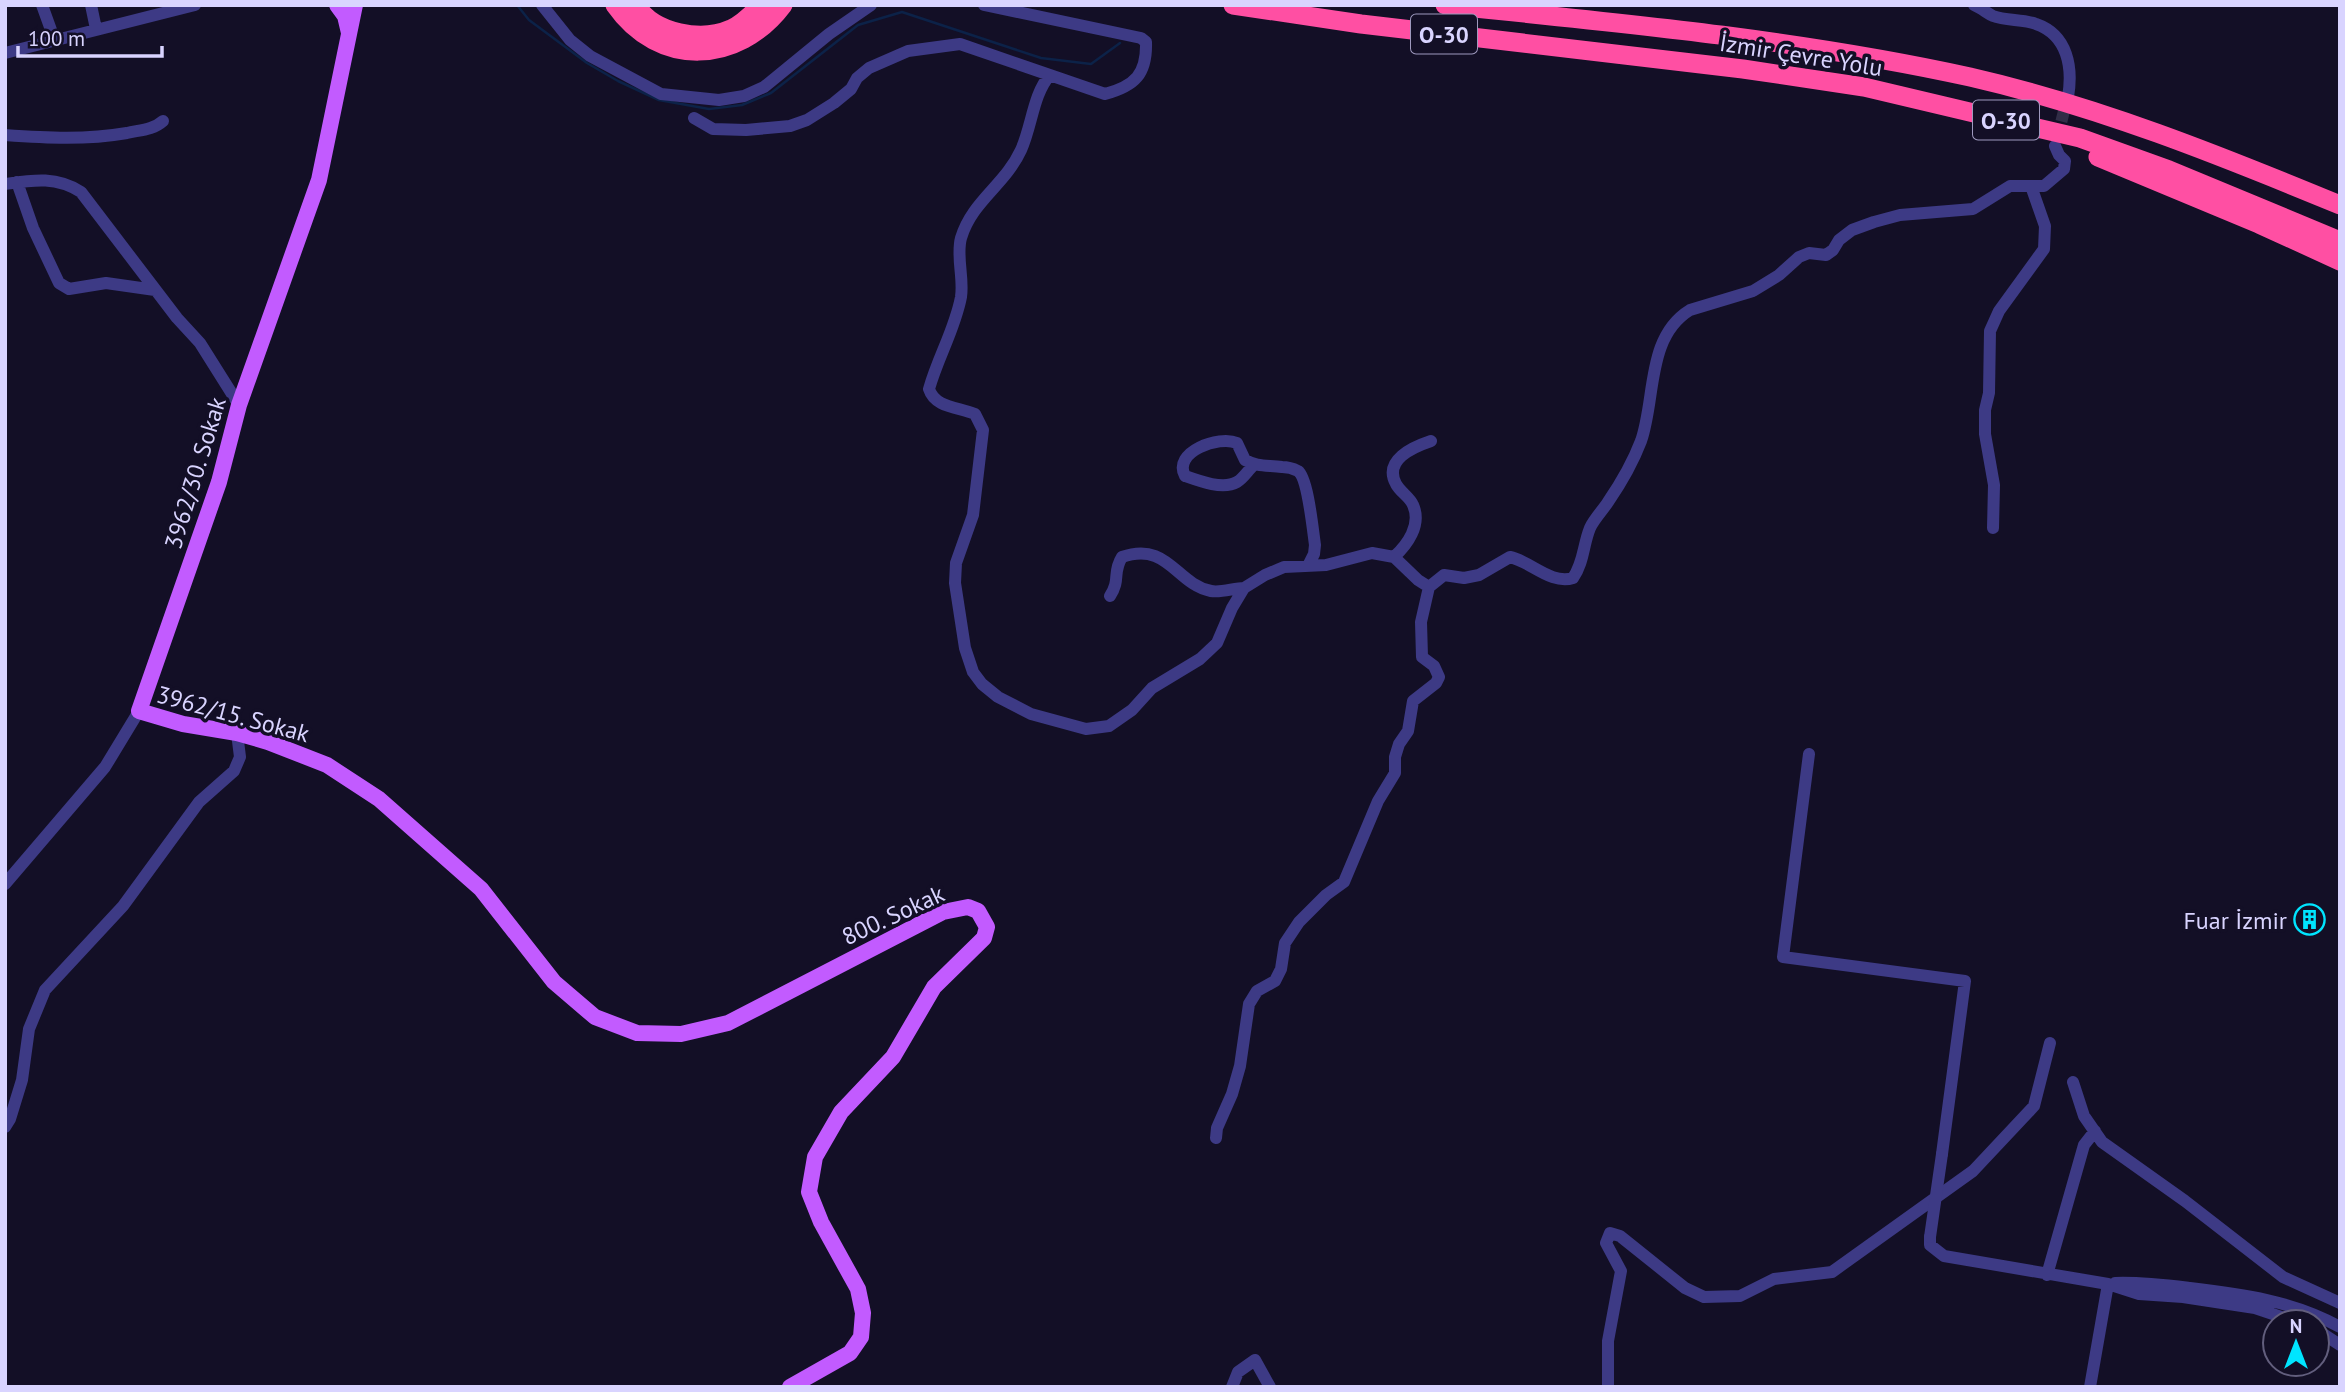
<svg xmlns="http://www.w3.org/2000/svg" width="2345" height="1392" viewBox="0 0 2345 1392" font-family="'PT Sans',sans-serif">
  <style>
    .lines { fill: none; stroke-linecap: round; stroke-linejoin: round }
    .stream { stroke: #0c2248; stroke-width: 2.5 }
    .minor-tunnel { stroke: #312d47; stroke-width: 12; stroke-dasharray: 12 6; stroke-linecap: butt }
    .minor { stroke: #3d3a85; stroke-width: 12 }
    .major { stroke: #c25bff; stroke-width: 16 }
    .highway { stroke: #ff4fa3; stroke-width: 19 }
    .minor-bridge { stroke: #3d3a85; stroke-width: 12 }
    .labels { text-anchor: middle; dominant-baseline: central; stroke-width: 7; stroke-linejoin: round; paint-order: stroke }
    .shield { fill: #130f26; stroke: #9e99be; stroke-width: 2 }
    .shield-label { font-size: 23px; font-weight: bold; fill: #d9d4ff }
    .street-label { font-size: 24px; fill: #d9d4ff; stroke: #130f26 }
    .poi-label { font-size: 24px; fill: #d9d4ff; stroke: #130f26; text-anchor: end }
  </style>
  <rect width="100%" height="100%" fill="#130f26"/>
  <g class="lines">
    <path class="stream" d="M517 5 529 20 587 63 618 81 659 100 709 109 742 105 771 93 858 25 902 12 1041 58 1091 64 1120 43"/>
    <path class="minor-tunnel" d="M2057 139 2067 99"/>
    <path class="minor" d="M42 5 55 41
      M91 5 96 29
      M542 5 570 40 590 56 661 94 719 100 744 96 764 87 829 34 871 5
      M1974 5C1981 8 1987 13 1993 16 2006 21 2023 19 2036 24 2068 35 2073 68 2068 97
      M5 53 195 5
      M1050 75C1033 94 1032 126 1021 150 1005 185 972 201 961 238 956 256 964 278 961 297 955 329 938 357 929 389 935 408 959 407 975 414L983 430 973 515 956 563 955 583 965 648 973 672 982 684 998 697 1031 714 1086 729 1109 726 1132 710 1152 688 1200 659 1217 643 1232 608 1244 588 1265 575 1284 567 1326 565 1372 553 1394 557 1418 580 1429 587 1421 622 1422 657 1434 666 1439 677 1436 683 1413 701 1408 731 1399 744 1395 757V773L1378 801 1344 882 1326 895 1299 922 1285 943 1281 969 1275 981 1257 991 1249 1004 1240 1066 1232 1094 1217 1128 1216 1138
      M694 118 713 129 746 130 790 126 807 120 834 103 851 89 857 78 869 68 908 51 960 44 1105 94C1135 86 1147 74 1146 42L1141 38 984 5
      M5 135C47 138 86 140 127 133 140 130 153 130 163 121
      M17 182 33 228 59 283 69 289 106 283 155 290
      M5 184C33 180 56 176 81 192L177 318 200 343 239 405
      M1254 465C1248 470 1244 478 1237 482 1223 490 1199 481 1185 476 1172 452 1219 435 1237 443L1245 460C1257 467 1268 465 1282 467 1286 467 1294 469 1298 471 1308 478 1313 532 1315 545L1314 554 1308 566
      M1993 528 1994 485 1985 434V410L1989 393 1990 331 1999 311 2044 249 2045 226 2031 186
      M1394 557C1407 545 1422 525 1413 505 1410 497 1400 492 1396 484 1383 460 1413 447 1431 441
      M1429 587 1444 575 1464 578 1479 575 1510 557C1530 561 1551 585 1573 578 1584 562 1583 545 1590 528 1594 519 1603 510 1608 502 1621 483 1633 462 1641 441 1656 398 1646 337 1690 310L1753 291 1779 275 1799 257 1809 253 1826 255 1833 250 1839 240 1852 230 1874 222 1900 215 1973 209 2010 186H2044L2064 169 2065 161 2059 155 2055 146
      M1110 596C1121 579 1112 573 1122 557 1168 541 1176 584 1211 591 1221 593 1234 588 1244 588
      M1809 754 1783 957 1965 981 1942 1154
      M5 884 105 767 139 711
      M2073 1082 2084 1116 2102 1142 2185 1201 2283 1277 2340 1303
      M5 1127 10 1119 22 1080 29 1029 45 990 123 906 199 802 234 771 240 757 237 733
      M1930 1237V1245L1944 1256 2108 1284 2139 1294 2183 1297 2255 1308 2296 1322
      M2047 1275 2084 1145 2095 1131
      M2115 1283C2141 1282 2165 1285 2190 1288 2242 1294 2293 1301 2340 1327
      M2317 1330 2340 1345
      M1232 1387 1238 1372 1255 1360 1270 1387
      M1608 1387V1341L1621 1271 1606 1243 1610 1233 1620 1236 1685 1288 1704 1297 1740 1296 1774 1279 1832 1272 1973 1171 2034 1106 2050 1043
      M2090 1387 2108 1284"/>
    <path class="major" d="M337 5 345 16 349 33
      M355 5 319 180 239 405 219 482 139 711 183 724 237 733 268 742 327 765 379 799 481 889 554 982 595 1017 637 1033 681 1034 728 1023 943 912 968 907 978 911 987 927 984 938 934 987 893 1057 841 1112 815 1157 809 1192 821 1222 858 1289 863 1313 861 1337 850 1353 790 1387"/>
    <path class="highway" d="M615 5C659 68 738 65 783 5
      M636 5C654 34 702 42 731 29 743 24 752 14 761 5
      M1233 5 1361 24 1743 69 1864 87 2080 138 2169 170 2340 241
      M1445 5C1620 23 1797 39 1970 77 2097 106 2219 155 2340 205
      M2098 157 2259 224 2340 261"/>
    <path class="minor-bridge" d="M1930 1237 1942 1154"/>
  </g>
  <defs>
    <symbol id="building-ring" viewBox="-11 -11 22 22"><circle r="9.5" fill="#130f26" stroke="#00e5ff" stroke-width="1.5"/><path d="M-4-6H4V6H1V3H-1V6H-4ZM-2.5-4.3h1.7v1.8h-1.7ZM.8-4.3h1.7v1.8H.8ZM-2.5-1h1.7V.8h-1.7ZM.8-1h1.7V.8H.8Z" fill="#00e5ff"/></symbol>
  </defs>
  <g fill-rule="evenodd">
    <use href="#building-ring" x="2292" y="902" width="35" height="35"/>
  </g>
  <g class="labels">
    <g class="shield">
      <rect x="1411" y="14.5" width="66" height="39" rx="5"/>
      <rect x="1973" y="100.5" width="66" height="39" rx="5"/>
    </g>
    <g class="shield-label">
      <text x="1444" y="34">O-30</text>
      <text x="2006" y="120">O-30</text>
    </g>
    <g class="street-label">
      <text transform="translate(1801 55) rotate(9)">İzmir Çevre Yolu</text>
      <text transform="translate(195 473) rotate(-73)">3962/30. Sokak</text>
      <text transform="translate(233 714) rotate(15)">3962/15. Sokak</text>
      <text transform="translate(893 915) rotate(-25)">800. Sokak</text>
    </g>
    <g class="poi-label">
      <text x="2287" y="920">Fuar İzmir</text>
    </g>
  </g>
  <rect width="2345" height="1392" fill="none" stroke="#d9d4ff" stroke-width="14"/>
  <g transform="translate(2296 1343)"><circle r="33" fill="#130f26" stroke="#625e7d" stroke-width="2"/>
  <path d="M0-5L12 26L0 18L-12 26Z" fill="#00e5ff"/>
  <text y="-10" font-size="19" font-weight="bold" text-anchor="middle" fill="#d9d4ff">N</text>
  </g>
  <path d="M18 46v10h144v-10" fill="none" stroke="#d9d4ff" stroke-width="3.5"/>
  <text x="28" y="46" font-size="21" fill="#d9d4ff" stroke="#130f26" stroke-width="5" paint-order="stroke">100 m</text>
</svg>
